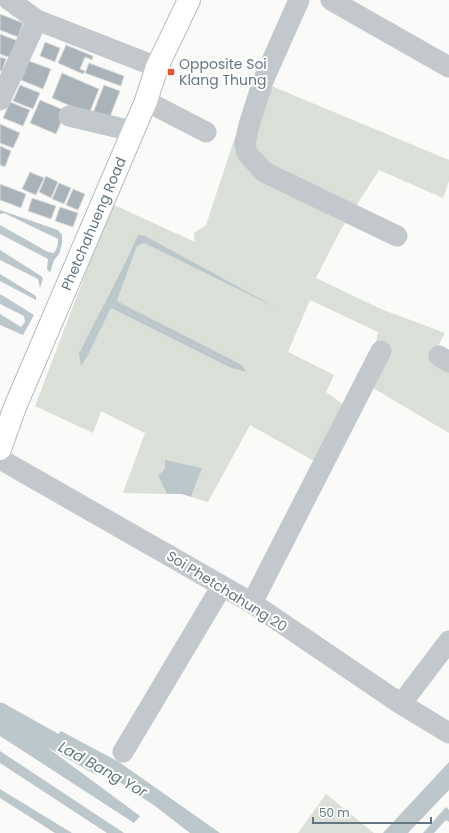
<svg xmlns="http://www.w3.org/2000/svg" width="449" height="833" viewBox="0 0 449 833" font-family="Poppins,sans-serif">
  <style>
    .green { fill: #dadfd7; fill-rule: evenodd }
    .water { fill: #bbc7cb }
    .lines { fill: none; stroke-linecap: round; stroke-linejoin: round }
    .canal { stroke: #bbc7cb; stroke-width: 17 }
    .building { fill: #aab3b9; stroke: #dcdcda }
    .major-casing { stroke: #b5babe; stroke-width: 24 }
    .minor { stroke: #c3c8cc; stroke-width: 21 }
    .major { stroke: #fff; stroke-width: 22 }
    .poi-dot { fill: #e4572e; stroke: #fff; stroke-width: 1.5 }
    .labels { text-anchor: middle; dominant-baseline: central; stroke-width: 4; stroke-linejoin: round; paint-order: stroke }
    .poi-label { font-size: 14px; fill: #657683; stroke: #fff; text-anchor: start }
    .street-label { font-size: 14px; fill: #657683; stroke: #fff }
    .water-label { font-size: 15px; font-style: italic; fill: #60757c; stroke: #fff }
  </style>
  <rect width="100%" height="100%" fill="#fafaf8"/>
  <path class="green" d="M269 85 449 160V181L443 198 379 170 354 209 272 168 253 154V133Z
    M238 128 239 157 348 219 340 231 316 278 381 309 445 333 431 359 449 370V433L368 385 378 332 310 300 288 352 334 375 326 392 344 405 314 461 250 425 208 502 191 497 202 468 165 461V468L158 476 167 494 123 493 145 433 101 411 93 433 35 406 112 204 195 242 194 233 206 225ZM138 235 266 302 144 243 137 246 117 301 241 365 245 372 231 368 111 308 88 355 79 353 121 271Z
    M326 794 374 833H298Z"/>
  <path class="water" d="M0 210 58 230 62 235V244L59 254 54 260 50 273 47 269 48 259 0 234V225L48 252 54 253C57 249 58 245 58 239L4 213 0 214Z
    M138 235 145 236 279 309 144 243 137 246 117 301 242 365 246 372 231 368 111 308 88 355 81 366 79 353 121 271Z
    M0 250 41 276 43 278 40 288 38 279 0 260Z
    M0 274 36 296V300L0 281Z
    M0 294 34 315 23 335 0 325V314L21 327 25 322 24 316 0 304Z
    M165 460 202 468 191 497 182 494H167L158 476 165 468Z
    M0 721 17 725 140 816 134 823 0 736Z
    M61 731 119 762 220 833H190L155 806 55 739Z
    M0 751 124 833H107L0 763Z
    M449 762V790L408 833H383Z
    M0 789 72 833H55L0 798Z
    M446 807 449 810V822L446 820 434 833H423Z"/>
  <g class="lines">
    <path class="canal" d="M0 711 98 766"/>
  </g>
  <path class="building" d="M0 14 23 23 18 37 0 30Z
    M0 34 18 41 11 58 0 54Z
    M45 42 60 48 55 62 40 56Z
    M66 45 93 56 92 60 85 57 80 69 85 71 83 74 58 63Z
    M0 57 6 59 2 71H0Z
    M29 61 51 69 43 89 21 80Z
    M89 63 124 76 121 86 85 73Z
    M62 73 99 89 89 114 52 98Z
    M20 85 40 93 33 109 13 101Z
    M104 85 120 91 109 119 93 113Z
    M40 100 66 111 56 134 30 123Z
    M10 102 30 110 23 126 3 118Z
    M0 124 20 133 13 148 0 143Z
    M0 146 11 151 5 167 0 165Z
    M30 172 44 178 36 195 22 189Z
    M46 176 58 182 51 198 39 192Z
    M59 183 71 188 64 204 52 199Z
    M0 184 26 194 21 208 0 200Z
    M73 189 85 194 78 210 66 205Z
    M32 198 56 206 51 219 28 211Z
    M60 207 78 213 73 227 55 221Z"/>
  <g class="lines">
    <defs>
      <g id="major">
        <path id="s1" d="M0 449 15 407 146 101 157 67 189 0"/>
      </g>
    </defs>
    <use href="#major" class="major-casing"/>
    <path class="minor" d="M9 0 37 20 157 67
      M299 0 263 81 249 125 245 144 247 153 264 172 397 236
      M331 0 449 67
      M0 100 37 20
      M146 101 206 132
      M69 116 132 131
      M439 356 449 362
      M0 459 252 603 401 704 449 733
      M252 603 381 351
      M401 704 449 641
      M123 752 222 586"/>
    <use href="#major" class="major"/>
  </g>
  <rect class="poi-dot" x="167" y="68" width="8" height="8" rx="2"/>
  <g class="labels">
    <g class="poi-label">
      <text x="179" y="64">Opposite Soi<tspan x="179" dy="16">Klang Thung</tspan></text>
    </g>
    <g class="street-label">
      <text stroke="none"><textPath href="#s1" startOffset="244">Phetchahueng Road</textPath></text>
      <text transform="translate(227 591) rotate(32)">Soi Phetchahung 20</text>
    </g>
    <g class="water-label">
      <text transform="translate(103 769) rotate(29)">Lad Bang Yor</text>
    </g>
  </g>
  <path d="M313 817v6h118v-6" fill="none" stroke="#657683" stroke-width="2"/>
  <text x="319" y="817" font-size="12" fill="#657683" stroke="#ffffff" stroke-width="3" paint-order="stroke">50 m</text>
</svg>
